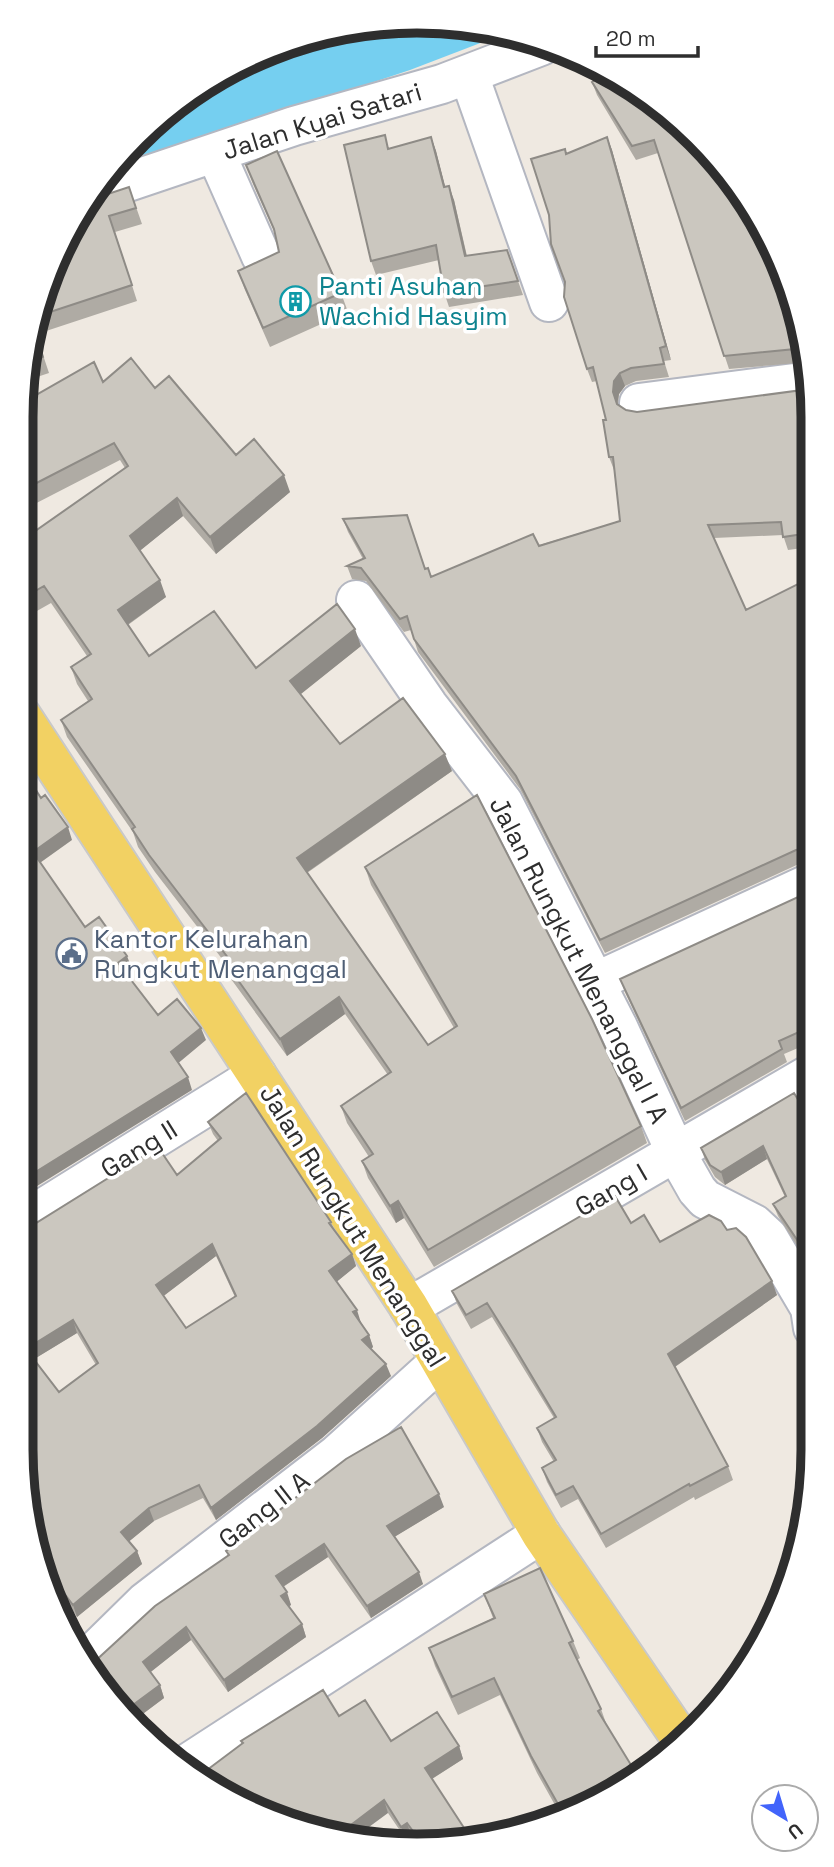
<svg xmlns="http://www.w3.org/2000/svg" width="834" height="1867" viewBox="0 0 834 1867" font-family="'Space Grotesk',sans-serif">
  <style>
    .water { fill: #75cff0 }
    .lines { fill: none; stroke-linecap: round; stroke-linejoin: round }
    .minor-casing { stroke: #b4b7c1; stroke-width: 42 }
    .major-casing { stroke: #c9c9c9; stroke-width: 42 }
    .minor { stroke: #fff; stroke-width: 38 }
    .major { stroke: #f2d163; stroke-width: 38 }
    .wall { fill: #afaba4; fill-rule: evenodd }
    .shaded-wall { fill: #8e8b86 }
    .building { fill: #cbc7bf; stroke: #8e8b86; stroke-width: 2; fill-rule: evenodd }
    .labels { text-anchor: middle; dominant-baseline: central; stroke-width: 7; stroke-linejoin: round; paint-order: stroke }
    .street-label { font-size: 26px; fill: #2e2e2e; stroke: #fff }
    .culture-label { font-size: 26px; fill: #0d838f; stroke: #fff; text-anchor: start }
    .service-label { font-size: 26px; fill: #4e5e75; stroke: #fff; text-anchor: start }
    .rim { fill: none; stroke: #2e2e2e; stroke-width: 9 }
  </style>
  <rect width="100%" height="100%" fill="#efe9e1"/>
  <path class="water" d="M417 21 496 37 410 70 116 168 137 137 245 65 347 35Z"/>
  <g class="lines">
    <defs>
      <path id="minor" d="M469 75 549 302
        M216 154 261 256
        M101 191 294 126 442 84 541 46
        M639 403 810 381
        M356 600 428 705 503 802 618 1027 676 1153 697 1190 705 1199 754 1224 768 1237 810 1308 813 1328
        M595 982 810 883
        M21 1222 257 1075
        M409 1307 812 1073
        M88 1658 145 1602 336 1455 439 1362
        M185 1765 541 1534"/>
      <path id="major" d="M21 715 409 1307 541 1534 681 1739"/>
    </defs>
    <use href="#minor" class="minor-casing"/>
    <use href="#major" class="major-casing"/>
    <use href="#minor" class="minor"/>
    <use href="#major" class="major"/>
  </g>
  <path class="wall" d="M607 73 783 265 809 362 729 369 658 153 636 160 597 95 592 82Z
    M431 137 436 151 445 187 454 200 467 256 507 250 523 295 449 307 444 292 439 260 376 275 371 261 390 149Z
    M607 137 612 150 671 360 664 361 669 377 636 381 625 386 619 394 618 404 626 410 637 412 810 389V547L788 550 783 535 714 538 746 610 810 578 811 861 801 863 605 953 520 789 418 652 411 630 404 632 366 581 352 579 347 566 363 559 348 532 343 519 425 569 432 577 620 521 614 470 609 457 606 420 597 381 592 382 587 369 565 282 566 154Z
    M246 165 341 293 348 312 270 347 245 290 238 271 279 252 276 235 253 184Z
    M129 187 142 224 115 232 137 301 37 334 51 266 102 196Z
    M37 337 49 373 28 380Z
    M103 382 155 388 236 455 290 492 216 554 183 516 139 551 166 597 128 625 149 656 256 668 361 646 300 694 340 744 452 771 307 873 428 1045 454 1028 371 885 365 867 641 1126 647 1143 434 1267 404 1218 396 1223 368 1178 362 1161 369 1157 347 1123 341 1106 388 1075 345 1014 287 1056 231 979 226 964 155 872 138 847 133 832 67 737 61 720 88 701 77 684 71 667 87 656 51 603 21 620V541L125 468 120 460 21 511V417Z
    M811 891 812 1027 808 1028 812 1037V1042L784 1054 787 1062 685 1121 625 992 620 979Z
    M794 1093 812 1269 778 1216 773 1204 785 1197 767 1159 725 1185 715 1177 705 1160 701 1148Z
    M208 1122 331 1222 334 1230 352 1254 356 1266 336 1282 369 1335 373 1347 371 1349 391 1376 322 1438 216 1520 203 1498 154 1521 129 1541 137 1551 142 1564 77 1617 71 1608 63 1614 42 1578 21 1230 177 1175 218 1141 213 1134ZM216 1256 235 1297 186 1328 163 1296ZM77 1333 96 1365 59 1392 34 1359Z
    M631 1223 660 1242 727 1230 777 1295 675 1367 728 1466 733 1480 695 1500 694 1497 606 1548 578 1499 561 1508 547 1482 542 1468 554 1462 542 1442 537 1428 554 1418 492 1317 471 1329 457 1304 452 1291Z
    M444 1507 394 1537 423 1584 371 1618 328 1557 283 1587 291 1605 289 1606 302 1624 306 1637 228 1692 191 1640 150 1672 160 1685 164 1698 132 1722 119 1711 228 1556 226 1551Z
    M484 1594 573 1641 580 1658 577 1660 601 1709 607 1726 615 1793 560 1814 537 1773 500 1695 458 1715 435 1666 429 1648 493 1618Z
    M339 1716 391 1741 459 1746 463 1759 432 1779 468 1834 482 1838H414L411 1835 405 1838 388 1813 242 1744 241 1741Z"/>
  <path class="shaded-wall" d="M431 137 436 151 449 201 444 187Z
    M607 137 612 150 671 360 666 346Z
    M449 186 454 200 470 271 465 256Z
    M620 373 625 386 619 394 617 405 613 392 614 381Z
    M284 475 290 492 216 554 210 537Z
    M177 498 183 516 136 554 130 536Z
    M160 580 166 597 124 627 118 610Z
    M355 629 361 646 296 698 290 681Z
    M445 754 452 771 303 875 297 858Z
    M68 827 72 840 37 865 33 852Z
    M127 956 132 969 122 976 118 963Z
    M339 997 345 1014 287 1056 280 1039Z
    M201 1028 206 1040 176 1065 171 1052Z
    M188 1077 192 1090 21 1196V1181Z
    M763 1146 767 1159 725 1185 721 1172Z
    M398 1201 404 1218 396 1223 390 1206Z
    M212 1244 216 1256 161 1298 156 1285Z
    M812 1253V1269L808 1256Z
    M352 1254 356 1266 334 1284 329 1271Z
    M772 1281 777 1295 673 1368 668 1354Z
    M357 1310 361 1323 358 1325 353 1312Z
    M73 1320 77 1333 31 1361 26 1349Z
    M369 1335 373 1347 367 1352 362 1340Z
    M386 1364 391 1376 322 1438 216 1520 211 1508Z
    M439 1494 444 1507 391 1539 387 1526Z
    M149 1508 154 1521 126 1544 121 1532Z
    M324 1544 328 1557 281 1588 276 1576Z
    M137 1551 142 1564 77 1617 73 1605Z
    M419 1572 423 1584 371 1618 367 1606Z
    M287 1592 291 1605 286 1608 281 1596Z
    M66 1596 71 1608 63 1614 57 1603Z
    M302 1624 306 1637 228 1692 224 1680Z
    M186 1627 191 1640 147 1675 143 1662Z
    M160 1685 164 1698 132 1722 122 1713Z
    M459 1746 463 1759 430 1780 425 1768Z
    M384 1800 388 1813 354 1838H340L335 1837Z
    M407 1823 411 1835 405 1838 401 1827Z"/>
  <path class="building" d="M607 73 658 103 731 176 783 265 805 348 724 356 654 140 632 146 592 82Z
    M385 135 388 149 431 137 444 187 449 186 465 256 507 250 518 281 444 292 436 245 371 261 344 145Z
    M607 137 666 346 660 348 664 364 631 368 620 373 614 381 613 392 617 404 626 410 637 412 810 389V533L783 537 781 522 708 525 746 610 810 578 811 850 807 848 796 850 600 940 516 776 414 639 407 616 400 619 361 568 347 566 365 558 343 519 407 515 425 569 428 568 431 577 533 534 539 546 620 521 613 457H609L603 420H606L593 367 587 369 564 297 565 282 551 244 549 215 531 159 565 149 566 154Z
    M277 151 341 293 263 328 238 271 279 252 274 229 246 165Z
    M129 187 136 208 109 216 132 285 41 315 51 266 98 195 102 196Z
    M37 338 43 357 32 361Z
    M131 358 155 388 169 376 236 455 254 439 284 475 210 537 177 498 130 536 160 580 118 610 149 656 214 611 256 668 337 604 355 629 290 681 340 744 403 698 445 754 297 858 428 1045 457 1026 365 867 477 795 592 1019 641 1126 428 1250 398 1201 390 1206 362 1161 373 1154 341 1106 391 1072 339 997 280 1039 225 962 229 959 149 855 132 829 135 827 61 720 92 699 71 667 91 654 44 586 21 599V541L128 466 114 443 21 491V417L24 402 94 362 103 382Z
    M21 767 41 798 45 795 68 827 33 852 85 927 99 917 127 956 118 963 158 1015 177 999 201 1028 171 1052 188 1077 21 1181Z
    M811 891 812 1012 803 1016 808 1028 779 1041 782 1049 681 1108 620 979Z
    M246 1093 331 1222 329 1223 352 1254 329 1271 357 1310 353 1312 369 1335 362 1340 386 1364 317 1426 211 1508 199 1485 149 1508 121 1532 137 1551 73 1605 66 1596 57 1603 42 1578 21 1450V1230L28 1228 158 1147 177 1175 221 1138 208 1122ZM212 1244 236 1296 186 1328 156 1285ZM73 1320 98 1363 59 1392 26 1349Z
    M794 1093 802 1106 812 1101V1253L808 1256 773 1204 786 1196 763 1146 721 1172 710 1165 701 1148Z
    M615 1196 631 1223 644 1215 660 1242 709 1215 721 1221 727 1230 736 1228 746 1237 772 1281 668 1354 728 1466 690 1486 689 1484 601 1534 573 1486 556 1495 542 1468 556 1460 537 1428 556 1417 515 1348 487 1303 466 1315 452 1291Z
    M401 1427 439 1494 387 1526 419 1572 367 1606 324 1544 276 1576 287 1592 281 1596 302 1624 224 1680 186 1627 143 1662 160 1685 122 1713 119 1711 92 1664 155 1606 229 1555 226 1551 346 1459Z
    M540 1568 573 1641 569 1643 601 1709 598 1711 631 1765 658 1749 661 1755 615 1793 563 1813 531 1756 494 1678 452 1697 429 1648 495 1618 484 1594Z
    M323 1690 339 1716 365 1700 391 1741 437 1712 459 1746 425 1768 468 1834 476 1829 482 1838H418L407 1823 401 1827 384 1800 335 1837 219 1793 199 1776 243 1743 241 1741Z"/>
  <defs>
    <symbol id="building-ring" viewBox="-11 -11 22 22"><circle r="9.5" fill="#fff" stroke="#0f9aa8" stroke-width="1.5"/><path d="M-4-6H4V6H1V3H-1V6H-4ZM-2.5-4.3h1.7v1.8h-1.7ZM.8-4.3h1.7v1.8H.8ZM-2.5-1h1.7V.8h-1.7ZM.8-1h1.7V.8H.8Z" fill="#0f9aa8"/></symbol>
    <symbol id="civic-ring" viewBox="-11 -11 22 22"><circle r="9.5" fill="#fff" stroke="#5c6f8a" stroke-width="1.5"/><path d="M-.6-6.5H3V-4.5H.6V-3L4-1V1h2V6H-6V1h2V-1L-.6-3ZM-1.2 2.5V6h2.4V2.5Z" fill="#5c6f8a"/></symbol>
  </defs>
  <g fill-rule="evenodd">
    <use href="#building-ring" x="278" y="284" width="35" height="35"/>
    <use href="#civic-ring" x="54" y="936" width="35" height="35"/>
  </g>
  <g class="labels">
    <g class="street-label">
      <text transform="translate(322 121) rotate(-17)">Jalan Kyai Satari</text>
      <text transform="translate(579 960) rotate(63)">Jalan Rungkut Menanggal I A</text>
      <text transform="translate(139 1149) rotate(-32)">Gang II</text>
      <text transform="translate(611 1190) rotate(-30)">Gang I</text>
      <text transform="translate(353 1226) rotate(58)">Jalan Rungkut Menanggal</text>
      <text transform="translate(264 1510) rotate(-38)">Gang II A</text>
    </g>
    <g class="culture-label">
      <text x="319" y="286">Panti Asuhan<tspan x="319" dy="30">Wachid Hasyim</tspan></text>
    </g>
    <g class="service-label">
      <text x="94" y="939">Kantor Kelurahan<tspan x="94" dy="30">Rungkut Menanggal</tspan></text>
    </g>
  </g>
  <path d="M0 0H834V1867H0ZM417 33H417A384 384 0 0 1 801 417V1450A384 384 0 0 1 417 1834H417A384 384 0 0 1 33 1450V417A384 384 0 0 1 417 33Z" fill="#fff" fill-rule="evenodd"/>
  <path class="rim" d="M417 33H417A384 384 0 0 1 801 417V1450A384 384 0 0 1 417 1834H417A384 384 0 0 1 33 1450V417A384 384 0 0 1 417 33Z"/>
  <g transform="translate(785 1818) rotate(142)"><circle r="33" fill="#ffffff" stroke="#ababab" stroke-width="2"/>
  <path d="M0-5L12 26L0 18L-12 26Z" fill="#4264fb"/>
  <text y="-10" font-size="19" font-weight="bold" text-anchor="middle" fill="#2e2e2e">U</text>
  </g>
  <path d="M596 46v10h102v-10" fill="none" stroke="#2e2e2e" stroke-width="3.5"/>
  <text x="606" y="46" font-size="21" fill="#2e2e2e" stroke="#ffffff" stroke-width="5" paint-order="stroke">20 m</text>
</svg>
